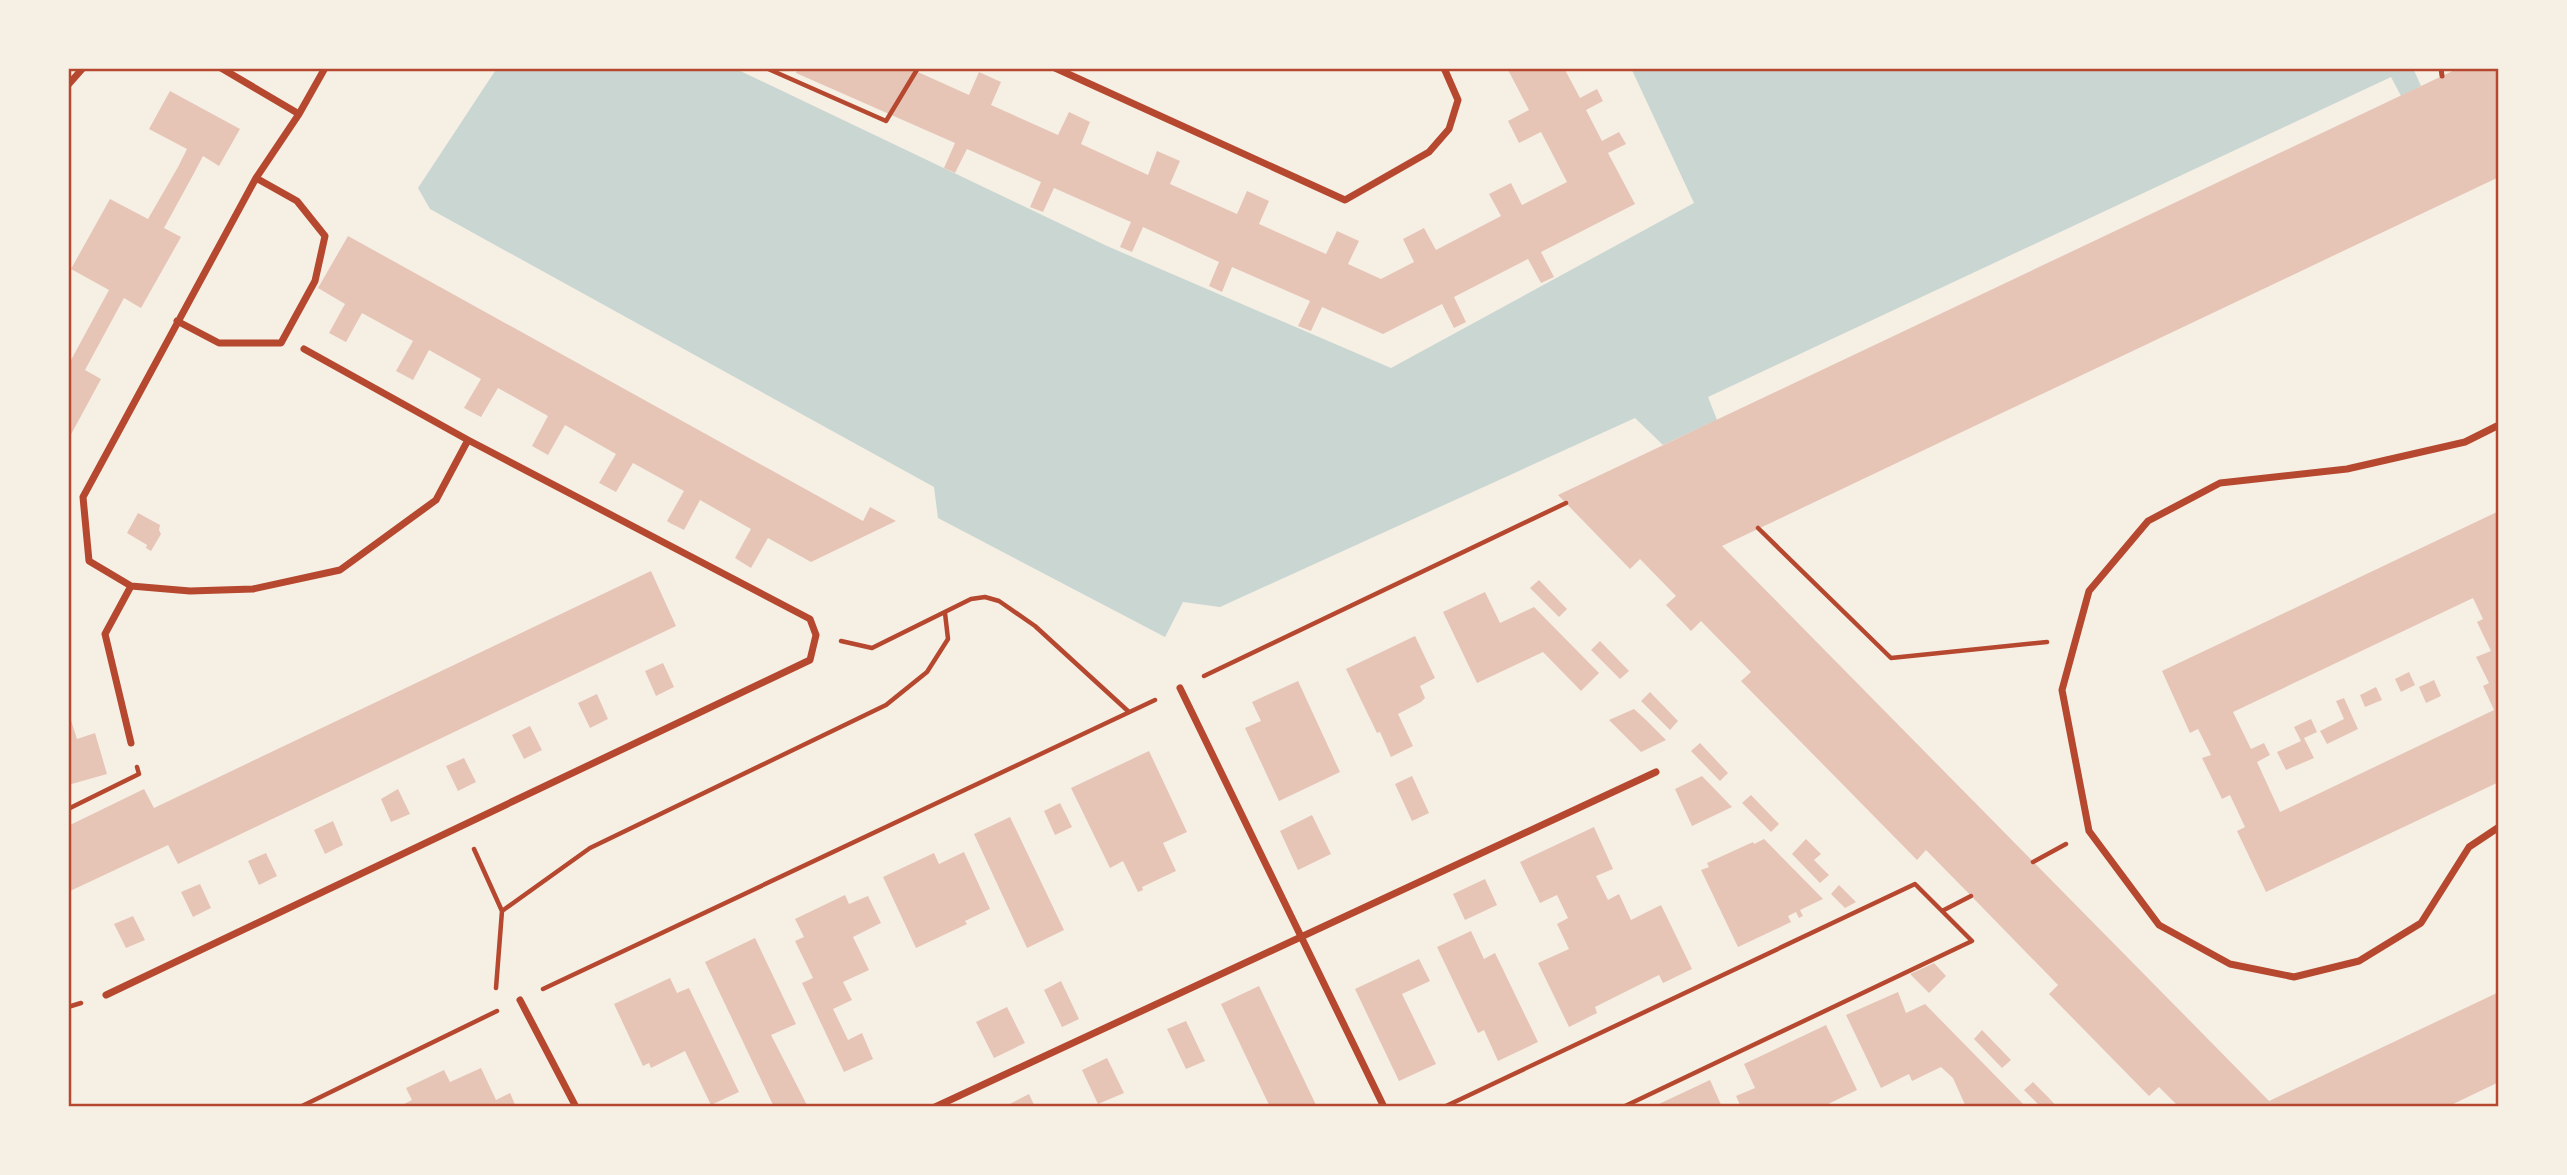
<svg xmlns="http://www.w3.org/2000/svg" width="2567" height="1175" viewBox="0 0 2567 1175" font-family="'DM Sans',sans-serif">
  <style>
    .water { fill: #c9d6d2 }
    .building { fill: #e6c5b7; fill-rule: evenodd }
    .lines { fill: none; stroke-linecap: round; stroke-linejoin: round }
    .path { stroke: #b5482f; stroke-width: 4.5 }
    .service { stroke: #b5482f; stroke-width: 5 }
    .minor { stroke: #b5482f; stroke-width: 7 }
    .neatline { fill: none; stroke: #b5482f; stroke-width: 2.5 }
  </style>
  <rect width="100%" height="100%" fill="#f6efe4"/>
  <path class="water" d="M497 68H734L1107 246 1391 368 1694 203 1631 68H2413L2421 86 2401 96 2391 77 1708 397 1717 420 1663 445 1635 418 1220 607 1183 602 1165 637 938 518 934 487 430 209 418 188Z"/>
  <path class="building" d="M798 68H909L969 95 979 72 1001 82 991 105 1058 135 1069 112 1090 122 1081 144 1148 175 1157 151 1180 161 1170 184 1237 214 1247 191 1269 201 1259 224 1326 254 1337 231 1359 241 1348 264 1381 279 1414 262 1403 239 1424 228 1436 250 1501 216 1489 194 1511 183 1522 205 1567 182 1541 132 1519 143 1508 121 1529 110 1507 68H1564L1580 98 1597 89 1603 101 1586 110 1602 141 1619 132 1626 144 1608 153 1635 204 1541 252 1554 277 1541 283 1528 259 1454 297 1466 322 1454 328 1442 304 1383 334 1322 307 1311 331 1298 326 1310 301 1232 267 1222 292 1209 286 1219 262 1143 227 1132 252 1120 247 1131 222 1054 188 1043 212 1030 207 1041 182 967 149 955 173 944 168 955 143 796 73Z
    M2459 68H2497L2499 177 1722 546 2269 1101 2499 992V1082L2447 1107H2179L2159 1087 2149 1096 2049 994 2058 985 1980 905 1926 850 1917 860 1741 681 1751 672 1701 621 1691 631 1666 605 1676 596 1640 559 1630 569 1558 495Z
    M170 91 240 129 219 166 203 156 193 175 164 228 181 237 141 308 124 298 85 370 101 379 68 440V360H71L109 290 71 269 110 199 148 219 178 167 187 149 149 129Z
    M348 236 863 521 870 507 896 521 811 562 768 538 751 568 735 558 751 529 700 500 684 530 670 523 667 521 684 491 633 463 616 492 603 485 599 483 616 454 565 425 548 455 532 446 548 416 498 388 481 417 464 408 481 379 429 350 413 380 396 371 413 341 362 313 346 342 329 333 345 304 318 288Z
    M2499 511V782L2266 892 2237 831 2245 827 2230 795 2222 799 2202 758 2211 755 2198 729 2190 733 2162 671ZM2473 598 2483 619 2477 622 2491 651 2476 657 2489 683 2483 686 2494 710 2280 812 2257 762 2270 755 2264 743 2251 749 2233 712Z
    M138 513 160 525 159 530 161 534 151 551 146 548 147 545 127 533Z
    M651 571 676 626 178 864 168 845 68 892V826L144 789 154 808Z
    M1539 580 1567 609 1559 617 1530 588Z
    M1485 592 1500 623 1534 607 1599 673 1581 691 1543 652 1477 683 1443 612Z
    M1415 636 1435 678 1420 686 1425 698 1421 702 1398 714 1413 746 1391 757 1380 732 1377 733 1346 669Z
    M1600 641 1629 671 1620 679 1591 650Z
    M663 663 674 687 656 696 645 671Z
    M2409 672 2415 685 2401 692 2395 679Z
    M2434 680 2441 696 2426 703 2419 687Z
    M1298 681 1340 772 1279 801 1245 728 1261 721 1252 702Z
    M2376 687 2382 700 2365 707 2360 695Z
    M1650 692 1678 721 1670 730 1641 701Z
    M597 694 608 719 590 728 578 703Z
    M2344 698 2358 729 2327 744 2320 731 2344 719 2336 701Z
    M1634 709 1646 720 1666 740 1641 752 1609 720Z
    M68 711 77 739 95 733 107 774 68 785Z
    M2311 719 2317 732 2304 738 2314 758 2286 770 2277 752 2301 741 2294 727Z
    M530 726 542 750 524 759 512 735Z
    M1700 743 1728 773 1720 781 1691 751Z
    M1149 751 1187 832 1163 843 1176 871 1142 887 1143 890 1138 892 1123 861 1110 868 1071 788Z
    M464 758 476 782 458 791 446 766Z
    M1412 776 1429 813 1412 821 1395 784Z
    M1702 776 1732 807 1692 826 1675 789Z
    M398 789 410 814 391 822 381 799Z
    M1751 795 1779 824 1771 832 1742 803Z
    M1060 803 1072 827 1055 835 1044 811Z
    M1312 815 1331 854 1298 870 1280 831Z
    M1010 817 1064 930 1027 948 974 834Z
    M333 821 343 845 325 854 314 830Z
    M1594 827 1613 869 1596 876 1608 900 1619 894 1631 920 1661 905 1692 969 1663 983 1659 975 1595 1007 1597 1013 1569 1027 1538 963 1569 949 1557 924 1568 918 1557 895 1540 903 1520 862Z
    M1764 839 1823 899 1800 910 1803 916 1799 918 1796 912 1788 916 1791 922 1738 947 1701 870 1709 867 1707 863 1753 842 1754 844Z
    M1806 839 1821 854 1814 860 1829 875 1820 883 1792 854Z
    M964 852 990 909 965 921 967 924 916 948 883 877 934 853 939 864Z
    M266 853 277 876 259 885 248 861Z
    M1485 879 1497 905 1465 920 1453 894Z
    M200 884 211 908 193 917 181 892Z
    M1839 885 1856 902 1845 908 1831 894Z
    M845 895 849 904 868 896 881 923 853 937 869 970 843 982 852 1000 833 1009 848 1040 862 1033 873 1059 844 1072 802 983 813 978 795 941 804 937 795 919Z
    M133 916 145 940 126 948 114 924Z
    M1471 931 1484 959 1495 953 1538 1042 1498 1061 1484 1030 1478 1033 1437 947Z
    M755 938 796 1024 771 1035 808 1107H774L705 962Z
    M1419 959 1430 981 1402 994 1436 1064 1399 1081 1355 989Z
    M1934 963 1946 976 1929 993 1910 974Z
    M670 978 677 993 689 988 739 1092 711 1105 685 1051 651 1068 649 1063 643 1066 614 1004Z
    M1061 981 1079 1019 1062 1027 1044 990Z
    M1259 986 1317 1107H1270L1221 1004Z
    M1898 992 1906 1013 1925 1004 2026 1107H1966L1953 1078 1941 1067 1912 1081 1909 1074 1881 1088 1846 1015Z
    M1007 1007 1025 1043 994 1058 976 1022Z
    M1186 1021 1205 1061 1186 1069 1167 1029Z
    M1826 1025 1857 1090 1822 1107H1741L1736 1096 1755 1088 1744 1064Z
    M1982 1030 2011 1060 2002 1068 1974 1039Z
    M1107 1058 1124 1093 1098 1104 1082 1070Z
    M481 1068 496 1100 510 1093 516 1107H398L412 1100 406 1088 444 1070 450 1082Z
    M1710 1080 1722 1107H1661L1659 1104Z
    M2033 1082 2048 1097 2057 1107H2041L2024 1090Z
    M1029 1094 1035 1107H1009L1008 1105Z"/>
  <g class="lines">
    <path class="path" d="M766 68 886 121 918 68
      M1758 528 1891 658 2047 642
      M841 641 872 648 971 599 985 597 999 601 1035 626 1129 712
      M1204 676 1566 503
      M68 809 139 774 137 767
      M474 849 502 911 496 988
      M2033 862 2066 844
      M502 911 590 848 886 705 927 672 948 639 945 613
      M1942 911 1971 896
      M543 989 1155 700
      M68 1007 81 1003
      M300 1107 497 1011
      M1444 1107 1915 884 1972 941 1623 1107"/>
    <path class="service" d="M2441 68 2442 76"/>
    <path class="minor" d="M221 68 299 114
      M1055 68 1345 200 1429 152 1449 129 1458 100 1444 68
      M68 85 83 68
      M177 321 219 343H281L315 281 325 236 297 201 256 178
      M304 349 468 440 436 500 340 570 253 589 190 591 131 586 89 561 83 497 256 178 299 114 325 68
      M2499 425 2465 442 2347 469 2220 483 2148 521 2089 591 2062 690 2089 831 2159 925 2230 964 2294 977 2359 961 2421 923 2469 847 2499 827
      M1180 688 1384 1107
      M131 743 105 634 131 586
      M106 995 810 660 816 635 810 619 468 440
      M520 1000 576 1107
      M935 1107 1656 772"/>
  </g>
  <rect width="2567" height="1175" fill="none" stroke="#f6efe4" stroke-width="140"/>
  <rect x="70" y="70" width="2427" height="1035" class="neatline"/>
</svg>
